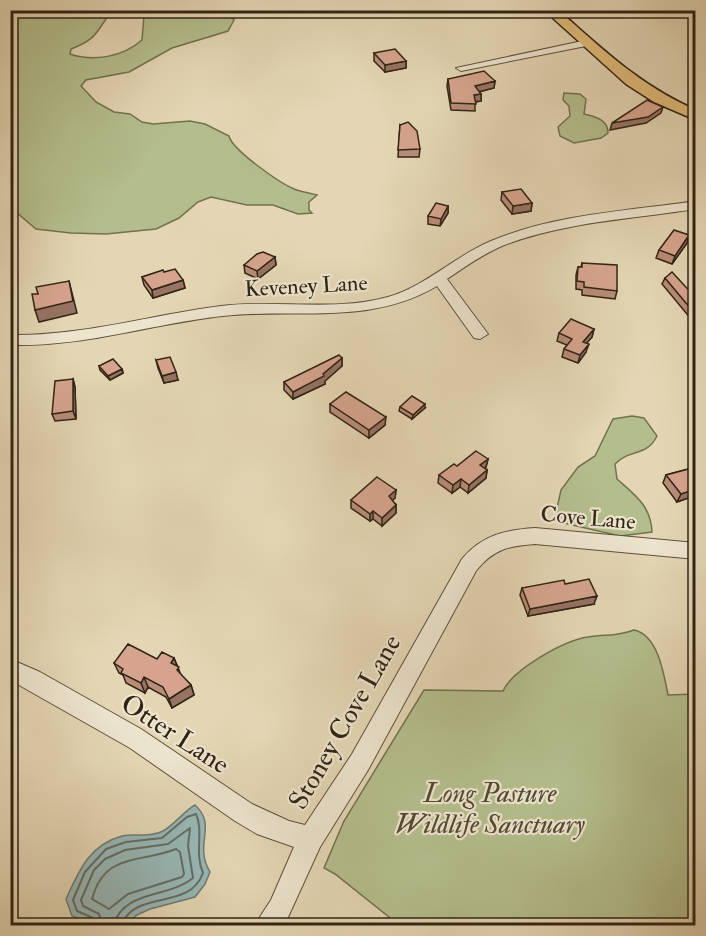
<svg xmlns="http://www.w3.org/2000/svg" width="706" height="936" viewBox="0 0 706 936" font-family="'IM FELL Double Pica',serif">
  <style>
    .green { fill: #b4be8d; stroke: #727150; stroke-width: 1.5 }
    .water { fill: #98b7b6; stroke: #6f7c75; stroke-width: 1.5 }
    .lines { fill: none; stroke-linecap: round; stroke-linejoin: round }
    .shore { stroke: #646e65; stroke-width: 2 }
    .minor-casing { stroke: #5e503c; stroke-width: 2 }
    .major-casing { stroke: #312414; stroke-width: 3 }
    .minor { fill: #ede4ce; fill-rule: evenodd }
    .major { fill: #e2bb7a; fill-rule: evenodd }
    .wall { fill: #b88d7a; stroke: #312414; stroke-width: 1.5 }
    .shaded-wall { fill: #967363; stroke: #312414; stroke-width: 1.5 }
    .building { fill: #d6a48e; stroke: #312414; stroke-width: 1.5 }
    .labels { text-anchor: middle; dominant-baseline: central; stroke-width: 4.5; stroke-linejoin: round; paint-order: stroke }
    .street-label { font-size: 22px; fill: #312414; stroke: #ede4ce }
    .near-street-label { font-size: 27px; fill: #312414; stroke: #ede4ce }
    .near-park-label { font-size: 27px; font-style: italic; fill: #524a32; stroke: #ede4ce }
  </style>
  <rect width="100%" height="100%" fill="#e4d6b4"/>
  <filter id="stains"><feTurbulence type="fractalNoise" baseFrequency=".00333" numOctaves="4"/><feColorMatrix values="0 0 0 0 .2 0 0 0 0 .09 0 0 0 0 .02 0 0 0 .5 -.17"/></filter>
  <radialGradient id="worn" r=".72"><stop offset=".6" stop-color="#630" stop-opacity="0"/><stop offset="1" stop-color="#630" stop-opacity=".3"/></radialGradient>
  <path class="green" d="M10 11H112C95 32 99 38 71 49L70 54C93 62 123 57 142 40L144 16 156 11 177 10 187 14 231 17 234 20 228 31 172 48 129 72 86 80 81 86 96 102 114 112 130 114 142 122 153 124 190 121 205 124 229 136C232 150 280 183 294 189 302 192 310 193 317 195L309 202V210L312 213 298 214 273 205H247L211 197 198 202 179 218 156 229 106 234 71 233 36 229 16 212 11 200Z
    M564 93 580 94 586 99 584 114C595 117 608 119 608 133L601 138 574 143 560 136 558 127 570 116 569 106 563 100Z
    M632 416 644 418 657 436C646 458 630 448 615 464L617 479C635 495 651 506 652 532L620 536 559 522 557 508 561 490 578 467 595 456 613 419Z
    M634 630C658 635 664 674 668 695L695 694V925H399L335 874 324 868 344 821 424 690 503 691C513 669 565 640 588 637 607 634 615 637 634 630Z"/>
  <path class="water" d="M195 805C218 826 193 844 210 872L205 884 195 897 150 909 137 915 124 925H96L72 916 66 899C79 871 89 845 122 836 135 833 150 838 163 831 174 825 183 812 195 805Z"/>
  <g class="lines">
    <path class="shore" d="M176 849 180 852 184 874 182 877 128 894 109 909 92 899C105 852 138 864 176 849Z
      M96 926 93 918 77 911 73 900 85 872 106 849 126 842 162 838 187 817 196 814C204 831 194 853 203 873 189 912 135 888 121 926
      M103 926 99 914 83 906 81 900 94 870 105 859 125 850 168 844 190 828 188 846 193 878C167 899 124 889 113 926"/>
    <defs>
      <path id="minor" d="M587 40 591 41V45L461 71 456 68Z
        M696 201V209C631 219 563 222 502 246 483 254 465 267 447 279L488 334 480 339 474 338 437 286C370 326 296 308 223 316 150 324 85 347 10 345V335C83 336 150 315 221 306 276 299 334 312 388 297 426 286 455 256 491 241 555 214 628 211 696 201Z
        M535 528 696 543V559L535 544C509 546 493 549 476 571L368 770 320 847 284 926H254L271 900 294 847 257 834 235 821 130 748 10 680V659L40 672 141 729 252 804 289 821 305 825 352 754 462 559C482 535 505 530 535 528Z"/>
      <path id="major" d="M544 10H558C604 50 639 85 696 110V120L654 102 626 84Z"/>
    </defs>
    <use href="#minor" class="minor-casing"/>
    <use href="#major" class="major-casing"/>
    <use href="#minor" class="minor"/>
    <use href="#major" class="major"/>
  </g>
  <path class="wall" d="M374 53 406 61V68L385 72 374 61Z
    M448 79 495 81 494 88 479 92 481 94V101L475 102V111L451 110 447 86Z
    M400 125 420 149 419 157H398Z
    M502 192 532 203 531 211 512 214 501 200Z
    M448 206V213L440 226 428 224V216Z
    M689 235 687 243 672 264 656 258 659 250Z
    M275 257 276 265 258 279 245 273 244 265Z
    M582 263 617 291 615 299 582 295V290L576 289V275L578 267H581Z
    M164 272 183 280 185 288 153 298 144 285 142 277Z
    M665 278 696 298V325L662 284Z
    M594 329 592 337 586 343V352L578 363 562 357 564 349 567 345 557 341 559 333Z
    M342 358V366L325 381V384L293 399 284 390V382Z
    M156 360 178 380 164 383 158 368Z
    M99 366 122 369 123 373 110 380 100 370Z
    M73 379 75 387 76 419 55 421 52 414Z
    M330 404 385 425 369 438 330 412Z
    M400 407 425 408 412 419 399 411Z
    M488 459 486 467 485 468 487 470 486 478 468 493 460 487 452 493 438 483 439 475 457 466Z
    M696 467V493L694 496 677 502 663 483 666 475Z
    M396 490 395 498 392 500 396 505V513L382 526 373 519 370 521 351 508V500Z
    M565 584 594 604 528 616 520 595 522 588Z
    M174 658 181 675 191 685 194 695 172 708 166 697 148 687 145 693 126 683 123 675 119 673 114 663Z"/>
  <path class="shaded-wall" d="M406 61V68L385 72V65Z
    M495 81 494 88 474 93 475 86Z
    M481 94V101L473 102 474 95Z
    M663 107 661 113 646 123 610 130 612 123Z
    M532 203 531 211 512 214 513 206Z
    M448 206V213L440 226 441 219Z
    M689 235 687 243 672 264 675 256Z
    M275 257 276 265 258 279 257 271Z
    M183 280 185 288 153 298 152 290Z
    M69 281 77 313 39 322 35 310Z
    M594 329 592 337 581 350 583 342Z
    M589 344 586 352 578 363 580 355Z
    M342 358V366L325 381V384L293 399V392L323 374Z
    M122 369 123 373 110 380 108 376Z
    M176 372 178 380 164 383 162 376Z
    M73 379 75 387 76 419 73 411Z
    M425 404V408L412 419 413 415Z
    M386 417 385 425 369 438V430Z
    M488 459 486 467 479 473 480 465Z
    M487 470 486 478 468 493 469 485Z
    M461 479 460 487 452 493 453 485Z
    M696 483V493L694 496 677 502 681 494Z
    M396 490 395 498 389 503V496Z
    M396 505V513L382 526V518Z
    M373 511V519L370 521V514Z
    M597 596 594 604 528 616 530 609Z
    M174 658 178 668 171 663Z
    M144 677 148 687 145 693 141 683Z
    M191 685 194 695 172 708 169 699Z"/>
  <path class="building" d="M395 49 406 61 385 65 374 53Z
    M484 71 495 81 475 86 481 94 474 95 476 104 451 103 448 79Z
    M647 100 663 107 648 117 612 123Z
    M408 122 417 131 420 149 398 150 400 125Z
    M521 189 532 203 513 206 502 192Z
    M436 203 448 206 441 219 428 216Z
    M674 230 689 235 675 256 659 250Z
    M263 252 275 257 257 271 244 265 257 254Z
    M582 263 617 265V291L584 287V282L577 281 578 267H582Z
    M175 269 183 280 152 290 142 277 163 270 164 272Z
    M672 272 696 298V315L665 278Z
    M69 281 73 301 35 310 32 294H38L36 287Z
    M571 319 594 329 583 342 589 344 580 355 564 349 572 339 559 333Z
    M339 355 342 358 323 374 324 376 293 392 284 382Z
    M170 357 176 372 162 376 156 360Z
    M113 359 122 369 108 376 99 366Z
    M73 379V411L52 414 55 381Z
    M346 392 386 417 369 430 330 404Z
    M412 396 425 404 413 415 400 407Z
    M476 451 488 459 480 465 487 470 469 485 461 479 453 485 439 475 454 464 457 466Z
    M696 467V483L694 484 696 486V489L681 494 666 475Z
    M377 477 396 490 389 496 396 505 382 518 373 511 370 514 351 500Z
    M589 579 597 596 530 609 522 588 564 580 565 584Z
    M128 644 157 659 162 652 174 658 171 663 179 667 177 670 191 685 169 699 163 687 144 677 141 683 121 673 123 669 114 663Z"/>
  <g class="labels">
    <g class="street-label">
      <text transform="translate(306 286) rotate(-3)">Keveney Lane</text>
      <text transform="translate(588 518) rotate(5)">Cove Lane</text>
    </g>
    <g class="near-street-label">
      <text transform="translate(345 722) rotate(-60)">Stoney Cove Lane</text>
      <text transform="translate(175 734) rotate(33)">Otter Lane</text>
    </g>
    <g class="near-park-label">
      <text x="490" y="793">Long Pasture<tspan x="490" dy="31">Wildlife Sanctuary</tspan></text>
    </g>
  </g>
  <rect width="706" height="936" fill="none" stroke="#e4d6b4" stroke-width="36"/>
  <rect x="12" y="12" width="682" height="912" fill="none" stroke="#312414" stroke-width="3"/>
  <rect x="18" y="18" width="670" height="900" fill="none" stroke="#312414" stroke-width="1.5"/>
  <rect width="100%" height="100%" filter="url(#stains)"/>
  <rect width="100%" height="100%" fill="url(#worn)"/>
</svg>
